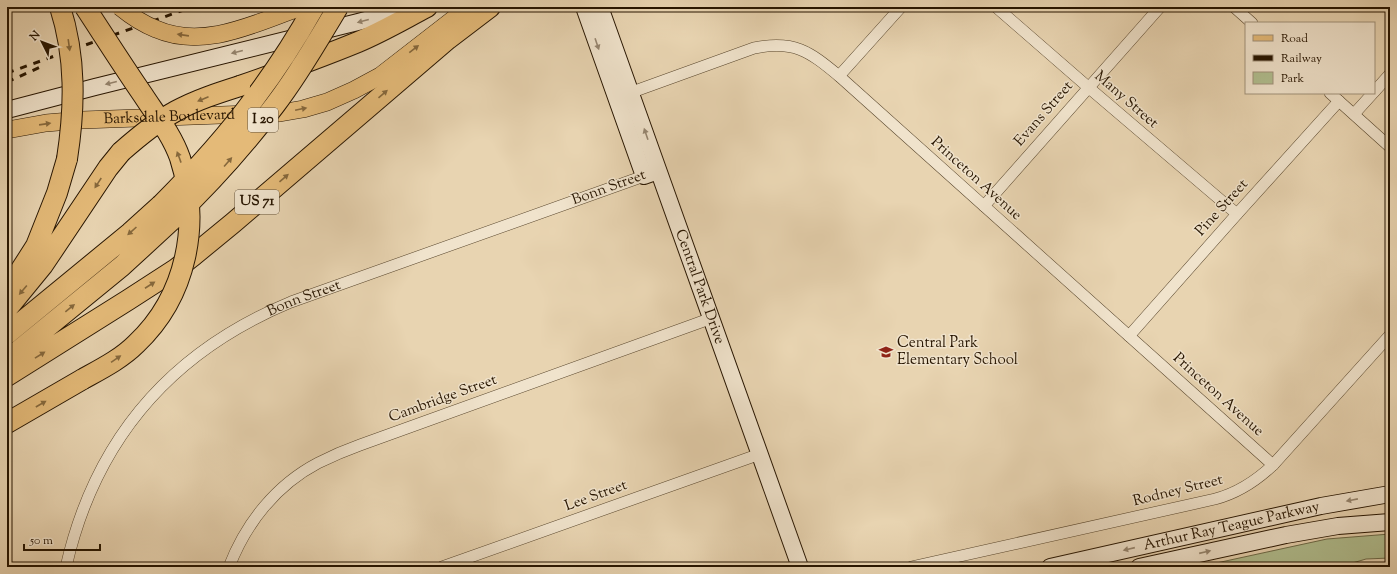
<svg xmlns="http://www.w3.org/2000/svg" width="1397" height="574" viewBox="0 0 1397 574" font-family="'Sorts Mill Goudy',serif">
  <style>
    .green { fill: #b0be8f; stroke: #6c6a48 }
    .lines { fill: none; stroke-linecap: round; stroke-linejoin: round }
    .street-casing { stroke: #57452c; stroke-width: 12 }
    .secondary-casing { stroke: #271500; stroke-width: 18 }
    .primary-casing { stroke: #271500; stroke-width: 18 }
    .highway-casing { stroke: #271500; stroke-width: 22 }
    .street { stroke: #f0e3cc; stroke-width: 11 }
    .secondary { stroke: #f0e3cc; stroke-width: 16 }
    .primary { stroke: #e4ba78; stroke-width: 17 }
    .highway { stroke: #e4ba78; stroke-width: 20 }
    .rail { stroke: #271500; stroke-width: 3; stroke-dasharray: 7 7; stroke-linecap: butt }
    .primary-bridge-casing { stroke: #271500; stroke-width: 18; stroke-linecap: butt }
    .highway-bridge-casing { stroke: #271500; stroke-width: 22; stroke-linecap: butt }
    .primary-bridge { stroke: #e4ba78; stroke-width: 17 }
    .highway-bridge { stroke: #e4ba78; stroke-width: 20 }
    .oneway { fill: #968670 }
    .oneway2 { fill: #86683c }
    .labels { text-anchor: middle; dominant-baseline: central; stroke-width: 3; stroke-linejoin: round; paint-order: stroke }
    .shield { fill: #f0e3cc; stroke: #63533d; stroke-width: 1 }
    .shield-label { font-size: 14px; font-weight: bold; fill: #271500 }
    .street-label { font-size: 15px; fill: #271500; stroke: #f0e3cc }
    .poi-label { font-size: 15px; fill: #271500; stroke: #f0e3cc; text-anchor: start }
  </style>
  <rect width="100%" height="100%" fill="#e8d4b1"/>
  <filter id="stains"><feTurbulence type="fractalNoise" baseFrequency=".005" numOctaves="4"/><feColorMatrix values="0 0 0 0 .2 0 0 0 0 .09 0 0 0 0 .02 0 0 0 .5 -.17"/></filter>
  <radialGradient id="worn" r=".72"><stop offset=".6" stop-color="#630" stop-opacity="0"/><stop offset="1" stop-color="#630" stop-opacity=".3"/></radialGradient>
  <path class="green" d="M1390 534V558L1366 559 1339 567H1198L1327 539Z"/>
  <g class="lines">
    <defs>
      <g id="street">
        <path d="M996 7 1088 87 1237 214"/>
        <path d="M1234 7 1252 23"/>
        <path d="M839 76 901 7"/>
        <path d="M1374 92 1390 74"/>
        <path d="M1330 93 1390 147"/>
        <path d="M624 95 754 48C794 40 809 51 839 76L1273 465"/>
        <path d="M1354 114 1373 93"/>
        <path d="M984 206 1160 7"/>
        <path d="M1129 336 1237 214 1339 101"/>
        <path id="s1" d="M66 567C95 439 170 352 291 302L644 176"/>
        <path d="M229 567C246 523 276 485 318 463 332 456 346 450 360 445L712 318"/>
        <path d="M442 567 760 454"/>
        <path d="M911 567 1215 499C1238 493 1256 481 1273 465L1390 335"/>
      </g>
      <g id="secondary">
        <path d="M584 7 644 176 658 171"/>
        <path id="s2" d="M600 7 800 567"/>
        <path d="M7 110 95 87 358 22 415 7"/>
        <path id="s3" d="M1050 567 1321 506 1390 494"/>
        <path d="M1139 567 1286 535 1338 526 1390 522"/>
      </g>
      <g id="primary">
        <path id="s4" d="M7 130 46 123 82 120 280 113 303 109 327 102 354 90 380 76 469 7"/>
      </g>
      <path id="highway" d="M240 86C280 72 319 58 358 42 382 32 404 19 427 7
        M7 288 20 271 36 246 57 193 67 159
        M7 309 43 265 108 168 121 152
        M7 334 130 233 161 205
        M7 360 122 266 172 220
        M7 376 128 300 176 269 194 255 233 223 448 39 490 7
        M7 423 83 379"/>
    </defs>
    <use href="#street" class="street-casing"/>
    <use href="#secondary" class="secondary-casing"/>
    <use href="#primary" class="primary-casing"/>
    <use href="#highway" class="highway-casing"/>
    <use href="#street" class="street"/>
    <use href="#secondary" class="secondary"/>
    <use href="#primary" class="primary"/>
    <use href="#highway" class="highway"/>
    <path class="rail" d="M7 73 192 7
      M7 82 45 65"/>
    <defs>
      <path id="primary-bridge" d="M120 7C131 16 143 24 156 29 204 50 256 23 301 7"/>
      <path id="highway-bridge" d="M60 7C76 57 75 107 67 159
        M121 152C138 137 156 122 176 111 196 100 218 93 240 86
        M161 205C194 172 226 137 254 99 276 70 296 39 314 7
        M172 220C210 184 244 146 275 105 299 74 318 40 338 7
        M83 379C101 369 121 359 136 344 187 296 201 223 180 158 172 135 156 115 143 95 123 66 104 36 85 7"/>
    </defs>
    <use href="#primary-bridge" class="primary-bridge-casing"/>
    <use href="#highway-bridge" class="highway-bridge-casing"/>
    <use href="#primary-bridge" class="primary-bridge"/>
    <use href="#highway-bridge" class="highway-bridge"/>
  </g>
  <defs><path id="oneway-solid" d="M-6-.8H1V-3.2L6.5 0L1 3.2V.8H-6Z"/></defs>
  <g class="oneway">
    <use href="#oneway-solid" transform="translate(363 21) rotate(165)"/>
    <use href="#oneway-solid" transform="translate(597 44) rotate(71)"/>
    <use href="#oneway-solid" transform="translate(237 52) rotate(166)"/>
    <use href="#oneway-solid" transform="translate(111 83) rotate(166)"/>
    <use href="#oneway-solid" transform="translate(646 134) rotate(-109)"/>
    <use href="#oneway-solid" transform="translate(1352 500) rotate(169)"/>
    <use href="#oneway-solid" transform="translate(1129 549) rotate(167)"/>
    <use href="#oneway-solid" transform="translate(1205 552) rotate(-13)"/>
  </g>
  <g class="oneway2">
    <use href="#oneway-solid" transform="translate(183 35) rotate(-172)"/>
    <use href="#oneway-solid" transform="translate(69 45) rotate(82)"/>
    <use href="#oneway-solid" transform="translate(414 49) rotate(-38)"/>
    <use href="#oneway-solid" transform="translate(383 94) rotate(-41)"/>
    <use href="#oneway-solid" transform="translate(203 99) rotate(157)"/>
    <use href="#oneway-solid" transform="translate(301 109) rotate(-12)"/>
    <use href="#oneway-solid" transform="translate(45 124) rotate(-8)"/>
    <use href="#oneway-solid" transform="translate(179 157) rotate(-110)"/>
    <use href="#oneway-solid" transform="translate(228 162) rotate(-49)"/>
    <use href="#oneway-solid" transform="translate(284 178) rotate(-41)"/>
    <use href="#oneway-solid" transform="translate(98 183) rotate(123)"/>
    <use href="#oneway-solid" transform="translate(132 231) rotate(138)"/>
    <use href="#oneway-solid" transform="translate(150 285) rotate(-33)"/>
    <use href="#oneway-solid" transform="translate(23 290) rotate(130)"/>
    <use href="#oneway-solid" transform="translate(70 308) rotate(-39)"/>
    <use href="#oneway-solid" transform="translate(40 355) rotate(-32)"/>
    <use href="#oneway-solid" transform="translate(116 359) rotate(-34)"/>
    <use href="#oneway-solid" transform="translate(41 404) rotate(-30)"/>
  </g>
  <defs>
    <symbol id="school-bare" viewBox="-9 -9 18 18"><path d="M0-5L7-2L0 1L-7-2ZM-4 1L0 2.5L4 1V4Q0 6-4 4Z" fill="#8f2418" stroke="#f0e3cc" stroke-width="2.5" paint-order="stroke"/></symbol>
  </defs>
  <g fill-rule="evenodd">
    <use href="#school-bare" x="876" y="342" width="20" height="20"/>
  </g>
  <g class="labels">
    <g class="shield">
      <rect x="248" y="108" width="30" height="24" rx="3"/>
      <rect x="235" y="190" width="44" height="24" rx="3"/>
    </g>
    <g class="shield-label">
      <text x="263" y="120">I 20</text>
      <text x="257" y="202">US 71</text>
    </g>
    <g class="street-label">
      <text transform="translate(1126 100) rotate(41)">Many Street</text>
      <text transform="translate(1044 114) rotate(-49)">Evans Street</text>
      <text stroke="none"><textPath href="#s4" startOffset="163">Barksdale Boulevard</textPath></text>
      <text transform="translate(976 179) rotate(42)">Princeton Avenue</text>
      <text transform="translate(609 188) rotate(-20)">Bonn Street</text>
      <text transform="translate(1222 208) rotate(-48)">Pine Street</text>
      <text stroke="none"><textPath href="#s2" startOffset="297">Central Park Drive</textPath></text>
      <text stroke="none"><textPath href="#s1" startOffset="376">Bonn Street</textPath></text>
      <text transform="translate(1218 395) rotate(42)">Princeton Avenue</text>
      <text transform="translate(443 399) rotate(-20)">Cambridge Street</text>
      <text transform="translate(1178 491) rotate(-14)">Rodney Street</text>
      <text transform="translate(596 496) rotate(-20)">Lee Street</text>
      <text stroke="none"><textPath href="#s3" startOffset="186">Arthur Ray Teague Parkway</textPath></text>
    </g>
    <g class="poi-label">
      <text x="897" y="343">Central Park<tspan x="897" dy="17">Elementary School</tspan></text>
    </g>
  </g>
  <rect width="1397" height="574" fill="none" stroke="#e8d4b1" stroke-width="24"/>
  <rect x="8" y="8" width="1381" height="558" fill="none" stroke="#271500" stroke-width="2"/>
  <rect x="12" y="12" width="1373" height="550" fill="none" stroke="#271500"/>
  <rect x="1245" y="22" width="130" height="72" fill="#f0e3cc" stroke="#a0917a"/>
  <rect x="1253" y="35" width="20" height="6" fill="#e4ba78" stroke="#a0917a"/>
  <text x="1281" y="42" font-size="12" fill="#271500">Road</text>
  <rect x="1253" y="55" width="20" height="6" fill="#271500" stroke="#a0917a"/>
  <text x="1281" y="62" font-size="12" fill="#271500">Railway</text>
  <rect x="1253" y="72" width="20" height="12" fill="#b0be8f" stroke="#a0917a"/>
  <text x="1281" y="82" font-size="12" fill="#271500">Park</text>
  <g transform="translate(42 42) rotate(312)" stroke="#f0e3cc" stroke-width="3" paint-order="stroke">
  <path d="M0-3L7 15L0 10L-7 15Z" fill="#271500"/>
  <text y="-6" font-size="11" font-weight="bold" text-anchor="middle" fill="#271500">N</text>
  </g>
  <path d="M24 544v6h76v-6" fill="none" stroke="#271500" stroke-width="2"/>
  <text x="30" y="544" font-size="12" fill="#271500" stroke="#f0e3cc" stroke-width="3" paint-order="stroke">50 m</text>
  <rect width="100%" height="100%" filter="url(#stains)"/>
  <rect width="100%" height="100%" fill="url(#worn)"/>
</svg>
